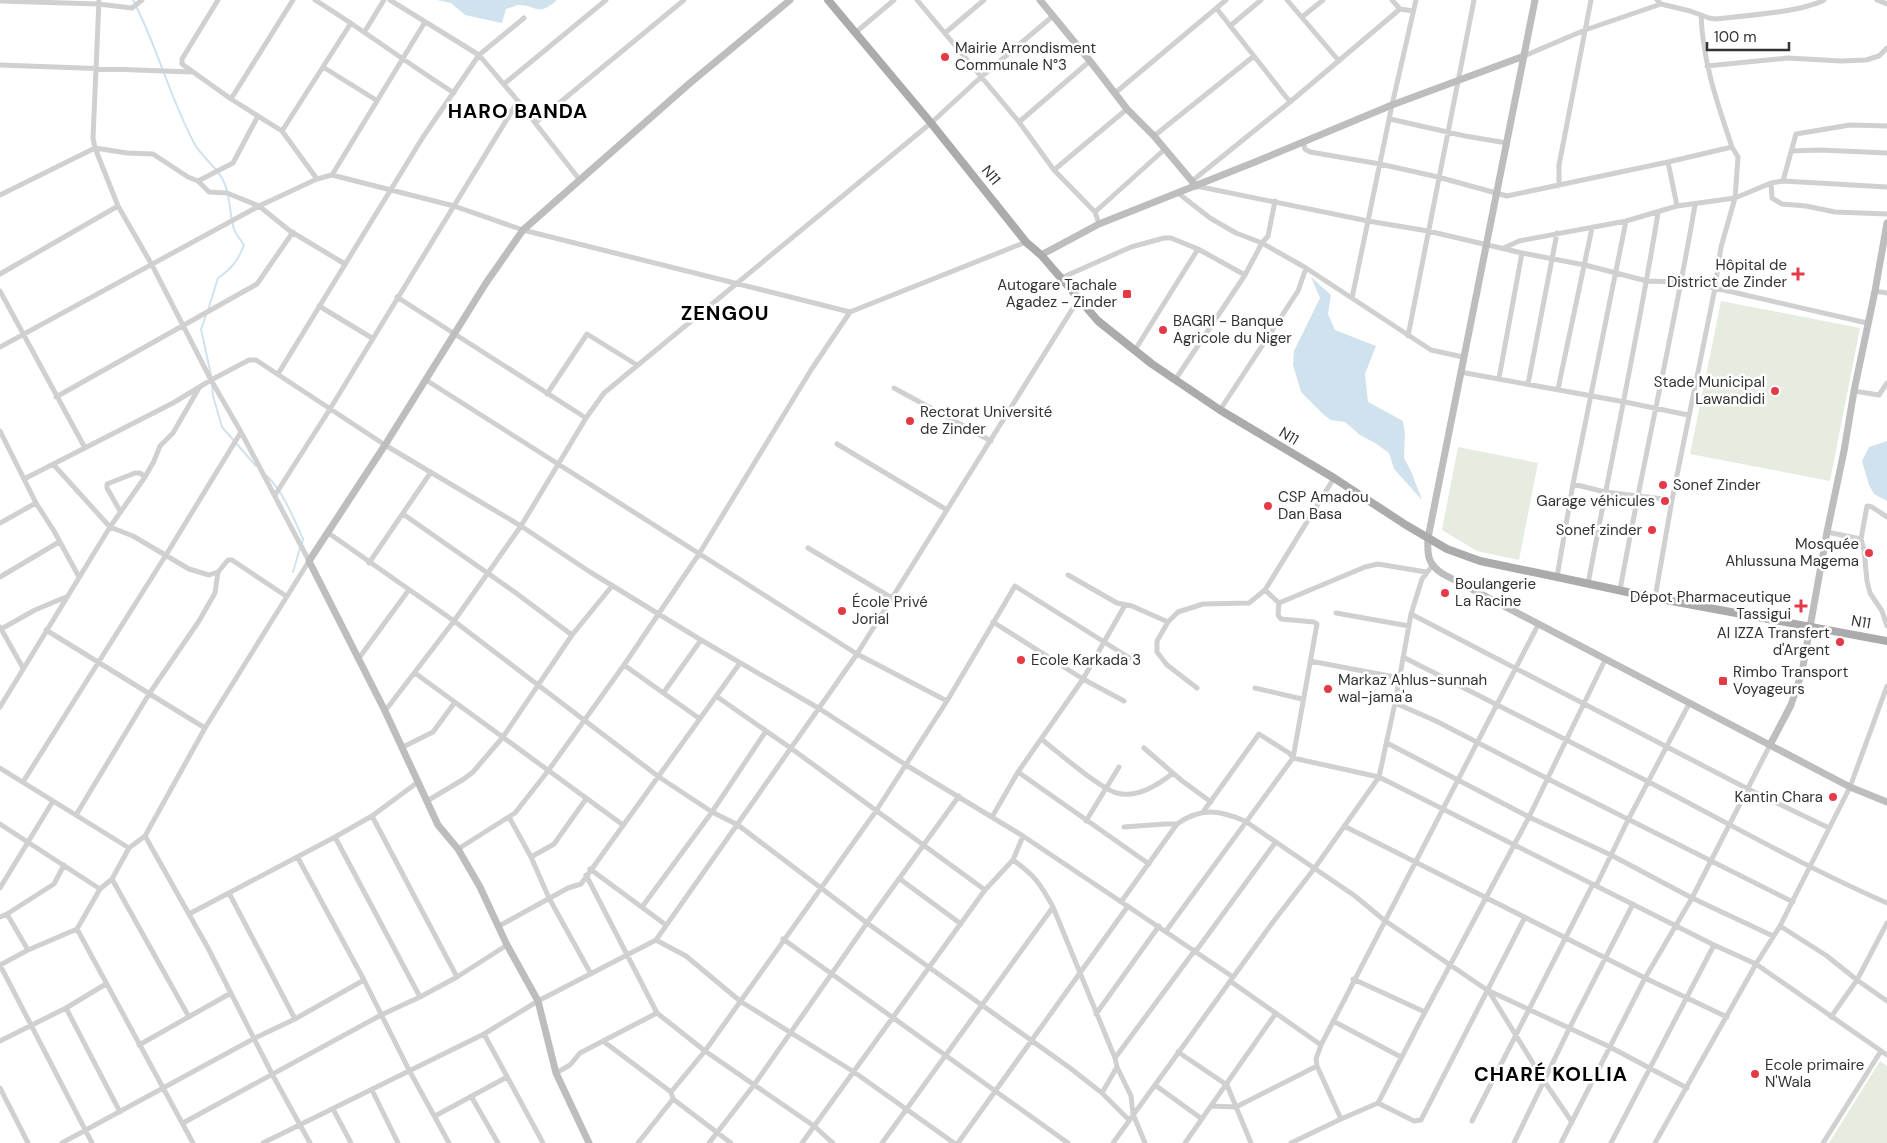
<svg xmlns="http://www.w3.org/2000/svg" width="1887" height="1143" viewBox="0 0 1887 1143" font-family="'DM Sans',sans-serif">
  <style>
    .green { fill: #e6ecdf }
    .water { fill: #cfe2ee }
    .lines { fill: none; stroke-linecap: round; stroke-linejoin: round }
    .stream { stroke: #cfe2ee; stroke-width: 2 }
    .street { stroke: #d0d0d0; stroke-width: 5 }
    .secondary { stroke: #bdbdbd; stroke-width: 7 }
    .primary { stroke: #ababab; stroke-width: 8 }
    .poi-dot { fill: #e63946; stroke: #fff; stroke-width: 2 }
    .labels { text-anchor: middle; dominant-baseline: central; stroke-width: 5; stroke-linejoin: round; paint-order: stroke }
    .poi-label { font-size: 15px; fill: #333; stroke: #fff; text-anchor: start }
    .street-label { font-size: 15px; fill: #333; stroke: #fff }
    .district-label { font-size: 20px; font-weight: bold; letter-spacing: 1px; fill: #000; stroke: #fff }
  </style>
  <rect width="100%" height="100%" fill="#fff"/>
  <path class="green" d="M1721 301 1860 328 1830 481 1690 454Z
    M1458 447 1538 463 1519 560 1477 551 1442 530Z
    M1880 1061 1887 1066V1143H1829Z"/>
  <path class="water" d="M437 0H557C537 18 536 4 518 5 514 6 510 8 506 9L502 23 465 15 451 3Z
    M1311 277 1331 295 1328 314 1335 330 1376 346 1365 374 1368 402 1403 421 1405 433 1404 458 1411 471 1422 500 1394 469 1389 453 1375 443 1360 435 1345 422 1331 420 1324 415 1301 392 1293 365 1294 351 1320 298Z
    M1887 441V501L1874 494 1869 485 1862 461 1869 447Z"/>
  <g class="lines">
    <path class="stream" d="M133 0C157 46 169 95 193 141 200 156 216 166 223 180 231 195 229 214 234 229 236 235 241 240 244 245 238 261 231 269 218 278L208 310
      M206 315 201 329 211 375
      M212 385 213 396 222 427 256 466
      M267 476C284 493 293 517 303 539L302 543
      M293 572 300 548"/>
    <path class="street" d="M218 0 182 59V64L231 99 282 131 317 179
      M315 0C363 30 407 63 454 93
      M390 0 479 55 518 101 579 179
      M917 0 1019 122 1054 170 1095 212 1099 224
      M1287 0 1339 61
      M1392 0 1400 9 1413 11
      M1657 0 1661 4 1690 11 1709 18 1715 19C1742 16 1802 12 1824 0
      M1877 0 1887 4
      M0 1 98 4 132 8 142 0
      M1217 9 1290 102
      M1701 15C1703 63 1717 102 1732 147
      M1302 17 1323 0
      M1230 26 1261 0
      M365 31 384 0
      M855 33 894 0
      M945 33 984 0
      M1524 56 1585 30 1661 4
      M0 65 192 72
      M1707 66 1788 58 1841 61 1866 60 1879 56 1887 48
      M323 67 376 100
      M504 84 606 0
      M1115 93 1226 0
      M231 99 293 0
      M1390 119 1465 136 1507 143
      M1019 122 1090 61
      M535 123 684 0
      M282 131 351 23
      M1154 136 1254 56
      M1303 142 1305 149 1310 152 1380 164 1438 177 1507 196 1668 162 1732 147 1738 157 1735 198 1721 247 1715 288 1672 500 1655 598
      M1791 151 1820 150 1887 153
      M1668 162 1677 206
      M1054 170 1127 109
      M332 175 425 22
      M198 181 233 163 258 116
      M1192 181 1290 102 1400 9
      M1783 181 1796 134 1850 125 1887 126
      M1771 183 1772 198 1782 204 1806 206 1835 212 1887 214
      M1196 186 1368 221 1428 231 1522 253 1585 265 1647 281 1682 282 1715 288 1867 323
      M1559 186V165L1591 0
      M1178 193 1210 218 1236 233 1262 243 1306 268 1431 350 1463 357
      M0 195 95 148 127 153 153 154 188 177 198 181 209 192 227 193 259 206 290 231 345 264
      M1095 212 1165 149
      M1504 248 1519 241 1626 221 1677 206 1735 198 1771 183 1783 181 1887 187
      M0 274 118 206
      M1061 278 1131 247 1164 238H1171L1198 249
      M0 291 85 448
      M1875 291 1887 293
      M397 297 586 418
      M1352 298 1392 105 1416 0
      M319 306 372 338
      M1408 336 1474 0
      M0 347 259 206 317 179 332 175 454 206 523 230 850 312 1026 242
      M1135 350 1198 249 1245 275
      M1460 372 1625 402 1688 415
      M278 374 423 137 479 55 524 18
      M1499 378 1522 253
      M426 380 857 654 947 701
      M1175 380 1245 275 1262 243 1268 236 1275 201
      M1528 384 1557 233
      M894 388 991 441
      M1558 389 1592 228
      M1854 391 1879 395 1887 383
      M547 394 587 334 637 365
      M56 397 257 284 293 232
      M1220 410 1298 291 1306 268
      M0 431 36 503 54 531 79 577
      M837 444 947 510
      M53 464 110 527 133 536 189 569 209 575 218 572 228 560H232L286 596
      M24 479 173 403 211 380 249 360H256L385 445 521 526 590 572 701 640 820 709 906 765 1023 836 1233 977
      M1573 484 1605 492 1672 500
      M275 495 330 409 518 101
      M120 511 107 488V484L135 473H140L145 477
      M403 514 516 593 572 635
      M1887 517 1872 507 1867 506 1861 539 1864 550 1867 581 1870 593 1882 611 1887 626
      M0 523 36 503
      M327 532 454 621 659 777 712 812 738 825 867 923 1070 1068 1102 1093 1129 1120
      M1827 532 1861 539
      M808 548 892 598
      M369 563 431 472
      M1068 575 1117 603 1132 606 1168 622
      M0 577 59 542
      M1557 577 1573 484 1626 221
      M1588 584C1611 460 1638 337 1658 213
      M1265 590 1334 478
      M1620 590C1643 462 1673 334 1695 205
      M1279 603 1365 567 1378 564 1426 572
      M1336 613 1409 626
      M1411 614 1748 789 1829 828
      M993 622 1083 679 1124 701
      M0 627 23 668
      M1 629 35 610 66 597
      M46 630 205 728
      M1403 657C1484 699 1566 739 1647 781 1726 822 1805 867 1887 903
      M359 658 408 591
      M1310 661 1400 678
      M624 665 700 719
      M415 673 623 825
      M1255 688 1302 699
      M664 692 701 640
      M716 696 792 749 985 890
      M1395 703 1436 721 1548 779 1793 902
      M0 707 110 527 145 477 154 461 160 446 173 433 199 388
      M385 711 454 621 521 526 586 418 604 393 931 123 981 77 1053 16
      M1041 739C1057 751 1100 789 1117 793 1137 799 1158 785 1173 773
      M1387 743 1529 817 1611 855 1692 898 1773 936
      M403 747 433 732 455 702
      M1144 748 1181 780 1211 802
      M0 768 129 848
      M1018 772 1149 864
      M23 782 166 555 241 432
      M427 801 464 779 473 772 503 737 572 635 612 586
      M1203 812 1259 734 1289 753 1293 758 1379 777 1714 945 1756 964 1887 1055
      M76 815 149 694 199 621 215 593 218 572
      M372 816 457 977
      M509 817 531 857 549 898 591 974
      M992 817 1018 772 1083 679 1125 605
      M1086 821 1119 767
      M0 824 100 889
      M1344 826 1645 978 1727 1017
      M1124 827 1165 824H1177
      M145 836 208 948 272 1074 310 1143
      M335 837 420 997
      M458 849 515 813 548 771 624 665 699 554 811 370 850 312
      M531 857 554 844 586 799
      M298 858 364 980 409 1070 449 1143
      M1013 860C1035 876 1040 883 1053 907L1115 1058 1117 1067 1131 1096 1133 1114 1145 1143
      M590 869 666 925
      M586 875 657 1013
      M112 879 189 1017
      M900 879 961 924
      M1596 886 1628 820 1689 704
      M0 888 53 801
      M229 893 295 1019
      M1121 902 1177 824C1201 807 1219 810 1245 821L1355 896 1384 920 1487 990 1610 1047 1687 1088
      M642 907 712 812 766 731
      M7 914 28 950
      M189 914 335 837 372 816 418 782
      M0 917 7 914 54 884 64 865
      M499 926 568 888 581 884 740 663
      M1780 926 1827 956 1857 980 1887 1001
      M77 929 193 1143
      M1166 931 1293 758 1317 624 1314 622 1281 619 1278 615 1279 603 1265 590 1249 603 1203 604 1178 612 1168 622 1157 641V652L1167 665 1197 688
      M783 939 1068 1143
      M656 940 686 956 740 1001 854 1072 954 1143
      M1196 951 1275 843
      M0 965 28 950 77 929 100 889 112 879 129 848 145 836 205 728 309 561 241 432 211 380 152 265 118 206 95 148 93 138 99 0
      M0 965 92 1143
      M1353 979 1425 1012
      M1230 981 1321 1045
      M1488 990 1544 1081 1572 1122
      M66 1008 120 1112
      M1096 1014 1159 926
      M1831 1017 1857 980 1887 923
      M1333 1021 1401 1057
      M484 1034 543 1143
      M0 1041 66 1008 106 984
      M603 1041 671 1092
      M139 1045 231 993
      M1178 1052 1227 1085 1251 1143
      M1115 1058 1195 950
      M556 1073 570 1065 580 1053 657 1013 705 1051 814 1126 833 1143
      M1155 1085 1202 1119
      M0 1088 28 1143
      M372 1090 398 1143
      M1102 1093 1117 1067
      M471 1096 498 1143
      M673 1099 731 1143
      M1378 1103 1414 1121 1421 1120 1525 917
      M1212 1106 1236 1107 1317 1066
      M333 1109 351 1143
      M435 1116 507 1077
      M1341 1119 1317 1066 1316 1059 1321 1045 1538 625
      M1472 1121 1593 884
      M183 1123 381 1015 420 997 457 977 507 945
      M62 1143 255 1038 295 1019 364 980
      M263 1143 484 1034 538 1001 656 940 857 654 1078 300
      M638 1143 673 1099 671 1092 705 1051 876 811 947 701 1015 586 1136 662
      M709 1143 754 1085 867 923 959 796
      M802 1143 985 890 1013 860 1023 836
      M882 1143 1053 907
      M958 1143 1128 906
      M1113 1143 1273 922 1314 869 1379 777 1395 703 1411 614 1422 579 1432 566
      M1185 1143 1276 1013
      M1291 1143 1341 1119 1378 1103 1425 1012 1529 817 1605 660
      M1514 1143 1569 1029 1633 904
      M1561 1143 1645 978 1692 898 1770 745
      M1611 1143 1714 945
      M1655 1143 1756 964 1780 926 1850 787 1887 686
      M1823 1143 1881 1051"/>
    <path class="secondary" d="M1040 0 1090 61 1127 109 1154 136 1196 186
      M1535 0 1428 538C1427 555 1428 565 1443 574L1850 787 1887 802
      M1041 255 1099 224 1255 162 1392 105 1524 56
      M1770 745 1791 705 1802 672 1827 532 1844 451 1854 391 1875 291 1887 223
      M589 1143 556 1073 538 1001 507 945 480 887 458 849 438 825 385 711 309 561 385 445 486 283 523 230 690 83 790 0"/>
    <path class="primary" d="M828 0 931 123 1026 242 1041 255 1098 321 1152 364 1220 410 1334 478 1406 525 1447 549 1480 561 1557 577 1655 598 1887 641"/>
  </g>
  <g class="poi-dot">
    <circle cx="945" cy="57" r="5"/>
    <path d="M1795.5 266.5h5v5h5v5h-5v5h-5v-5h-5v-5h5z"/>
    <rect x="1122" y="289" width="10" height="10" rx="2.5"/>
    <circle cx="1163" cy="330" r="5"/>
    <circle cx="1775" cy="391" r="5"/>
    <circle cx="910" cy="421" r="5"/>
    <circle cx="1663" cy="485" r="5"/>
    <circle cx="1665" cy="501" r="5"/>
    <circle cx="1268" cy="506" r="5"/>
    <circle cx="1652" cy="530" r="5"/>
    <circle cx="1869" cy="553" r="5"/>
    <circle cx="1445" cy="593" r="5"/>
    <path d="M1798.5 598.5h5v5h5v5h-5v5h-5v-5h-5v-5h5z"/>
    <circle cx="842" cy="611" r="5"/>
    <circle cx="1840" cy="642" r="5"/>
    <circle cx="1021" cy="660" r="5"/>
    <rect x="1718" y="676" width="10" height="10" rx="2.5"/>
    <circle cx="1328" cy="689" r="5"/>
    <circle cx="1833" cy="797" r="5"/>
    <circle cx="1755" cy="1074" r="5"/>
  </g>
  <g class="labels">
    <g class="poi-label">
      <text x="955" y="48">Mairie Arrondisment<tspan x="955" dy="17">Communale N°3</tspan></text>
      <text x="1787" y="265" text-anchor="end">Hôpital de<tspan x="1787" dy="17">District de Zinder</tspan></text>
      <text x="1117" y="285" text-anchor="end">Autogare Tachale<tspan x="1117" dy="17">Agadez - Zinder</tspan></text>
      <text x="1173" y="321">BAGRI - Banque<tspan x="1173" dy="17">Agricole du Niger</tspan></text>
      <text x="1765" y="382" text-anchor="end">Stade Municipal<tspan x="1765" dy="17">Lawandidi</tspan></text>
      <text x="920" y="412">Rectorat Université<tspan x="920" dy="17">de Zinder</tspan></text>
      <text x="1673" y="485">Sonef Zinder</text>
      <text x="1278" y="497">CSP Amadou<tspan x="1278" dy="17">Dan Basa</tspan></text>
      <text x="1655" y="501" text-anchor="end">Garage véhicules</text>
      <text x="1642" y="530" text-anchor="end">Sonef zinder</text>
      <text x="1859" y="544" text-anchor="end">Mosquée<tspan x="1859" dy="17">Ahlussuna Magema</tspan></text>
      <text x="1455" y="584">Boulangerie<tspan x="1455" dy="17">La Racine</tspan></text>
      <text x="1791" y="597" text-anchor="end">Dépot Pharmaceutique<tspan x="1791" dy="17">Tassigui</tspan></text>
      <text x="852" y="602">École Privé<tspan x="852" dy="17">Jorial</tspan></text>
      <text x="1830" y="633" text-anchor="end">Al IZZA Transfert<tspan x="1830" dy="17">d'Argent</tspan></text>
      <text x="1031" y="660">Ecole Karkada 3</text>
      <text x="1733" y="672">Rimbo Transport<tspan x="1733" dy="17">Voyageurs</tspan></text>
      <text x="1338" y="680">Markaz Ahlus-sunnah<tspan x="1338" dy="17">wal-jama'a</tspan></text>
      <text x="1823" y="797" text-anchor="end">Kantin Chara</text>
      <text x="1765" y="1065">Ecole primaire<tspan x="1765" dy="17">N'Wala</tspan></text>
    </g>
    <g class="street-label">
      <text transform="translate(991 175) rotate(51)">N11</text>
      <text transform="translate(1289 436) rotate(31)">N11</text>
      <text transform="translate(1861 622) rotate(10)">N11</text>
    </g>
    <g class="district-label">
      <text x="518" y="111">HARO BANDA</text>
      <text x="725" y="313">ZENGOU</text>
      <text x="1551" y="1074">CHARÉ KOLLIA</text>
    </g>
  </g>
  <path d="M1707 42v8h82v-8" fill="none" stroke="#333333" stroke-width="2.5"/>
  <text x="1714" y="42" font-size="15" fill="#333333" stroke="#ffffff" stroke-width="4" paint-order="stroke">100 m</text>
</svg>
